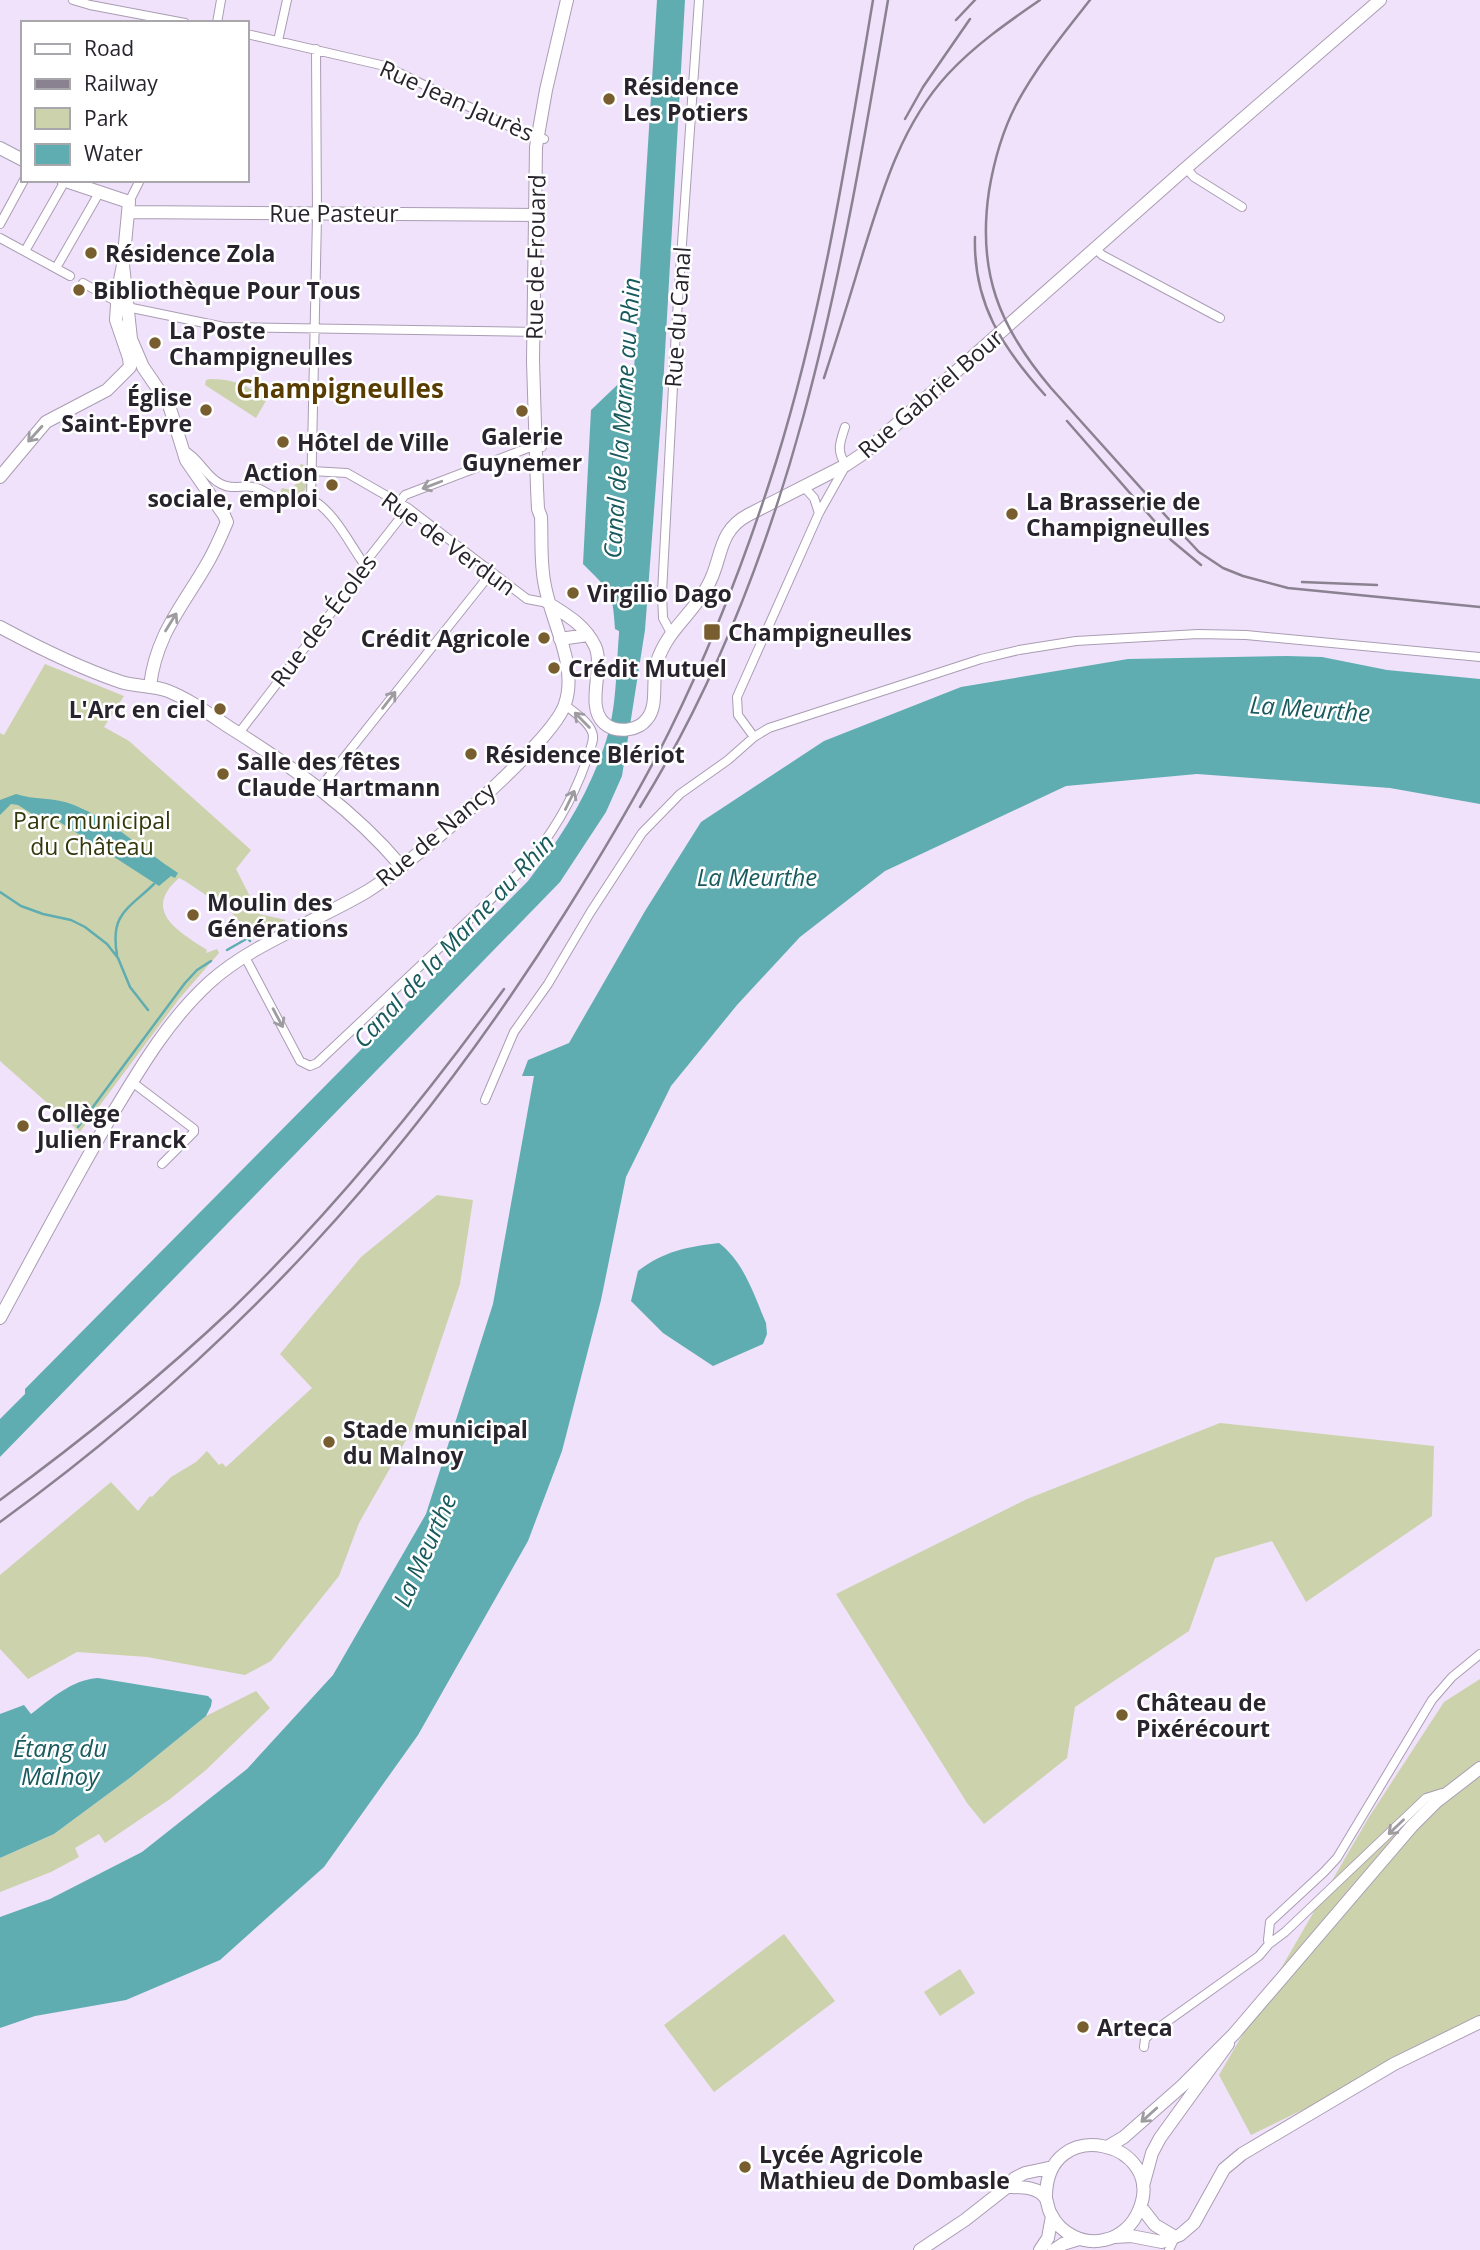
<svg xmlns="http://www.w3.org/2000/svg" width="1480" height="2250" viewBox="0 0 1480 2250" font-family="'Open Sans',sans-serif">
  <style>
    .green { fill: #ccd3ac }
    .water { fill: #5fadb1 }
    .lines { fill: none; stroke-linecap: round; stroke-linejoin: round }
    .stream { stroke: #5fadb1; stroke-width: 2.5 }
    .street-casing { stroke: #aa9db3; stroke-width: 10 }
    .secondary-casing { stroke: #aa9db3; stroke-width: 14 }
    .street { stroke: #fff; stroke-width: 8 }
    .secondary { stroke: #fff; stroke-width: 12 }
    .rail { stroke: #8a8191; stroke-width: 2.5 }
    .oneway { stroke: #9e9ca0 }
    .poi-dot { fill: #785d2f; stroke: #fff; stroke-width: 2.5 }
    .labels { text-anchor: middle; dominant-baseline: central; stroke-width: 5; stroke-linejoin: round; paint-order: stroke }
    .poi-label { font-size: 23px; font-weight: bold; fill: #28232c; stroke: #fff; text-anchor: start }
    .street-label { font-size: 23px; fill: #28232c; stroke: #fff }
    .park-label { font-size: 23px; fill: #33380b; stroke: #fff }
    .water-label { font-size: 24px; font-style: italic; fill: #185a5d; stroke: #fff }
    .quarter-label { font-size: 26px; font-weight: bold; fill: #583c00; stroke: #fff }
  </style>
  <rect width="100%" height="100%" fill="#efe2fa"/>
  <path class="green" d="M210 379C234 379 248 386 267 399L256 418 205 385 206 380Z
    M301 464 307 466V485L303 494 281 495 280 493 282 488 291 490 304 473 297 470Z
    M45 664 124 696 104 727 129 741 251 850 236 869 259 914 286 920 254 938 230 911 185 881 179 878C141 911 179 932 207 950L206 953 217 949 219 953 179 999 80 1132 0 1061V733L4 735Z
    M437 1195 473 1200 460 1284 410 1433 359 1523 339 1576 271 1661 245 1675 147 1657 77 1652 28 1679 0 1649V1575L111 1482 138 1511 150 1496 152 1497 171 1477 196 1462 207 1451 219 1465 222 1463 226 1467 312 1388 280 1354 361 1257Z
    M1220 1423 1434 1446 1432 1516 1306 1602 1272 1541 1215 1558 1189 1631 1075 1707 1067 1758 984 1824 967 1803 836 1594 1027 1499Z
    M1480 1679V2023L1251 2135 1219 2075 1369 1817 1444 1702Z
    M256 1691 270 1708 206 1770 170 1799 105 1843 99 1834 75 1848 79 1857 51 1872 0 1892V1858L54 1834 131 1777 206 1716Z
    M784 1934 835 2001 714 2092 664 2025Z
    M960 1969 975 1993 940 2016 924 1992Z"/>
  <path class="water" d="M657 0H685L662 405 645 630 622 776 606 812 560 882 0 1457V1419L25 1394V1389L528 881C561 838 590 792 606 741 617 707 616 669 619 634V631L615 629C613 591 610 591 583 564L591 410 634 369Z
    M1287 656 1322 657 1387 670 1480 679V804L1390 788 1197 774 1066 786 885 871 800 937 737 1005 671 1086 626 1177 601 1300 562 1451 528 1541 418 1735 324 1867 220 1960 126 2000 35 2016 0 2028V1917L50 1899 142 1852 247 1769 333 1675 426 1514 493 1304 534 1076H522L528 1060 569 1043 645 911 701 822 824 741 961 687 1128 659Z
    M16 794C33 800 55 797 74 805 113 821 143 850 178 873L175 878 171 876 159 886 55 819 32 814 18 805 11 804 0 815V800Z
    M719 1243C744 1262 754 1295 766 1323L767 1334 763 1344 713 1366 663 1333 631 1301 638 1271C664 1251 687 1247 719 1243Z
    M98 1678 208 1696 212 1700 211 1706 206 1716 131 1777 54 1834 0 1858V1714L24 1705 31 1714C51 1699 71 1680 98 1678Z"/>
  <g class="lines">
    <path class="stream" d="M0 892 21 906 43 914 71 920 85 927 107 944 118 958 130 987 148 1010
      M227 950 248 938 250 941
      M117 955C110 914 127 910 154 884
      M78 1127 185 983 197 970 211 961"/>
    <defs>
      <path id="street" d="M73 0 90 5 185 23
        M217 23 221 0
        M247 34 385 66 519 131 544 139
        M278 41 287 0
        M1186 168 1194 177 1242 207
        M129 202 140 180
        M0 224 24 180
        M0 238 70 276
        M1095 248 1102 255 1220 318
        M25 251 65 181
        M56 268 99 193
        M83 283 117 302
        M127 307 224 327 541 332
        M185 451C200 459 206 477 221 484 232 490 242 485 253 487 260 488 266 493 273 496 284 500 299 498 311 499 334 511 349 543 364 564
        M311 471 347 473 408 508 527 599 548 603
        M804 487 814 498 819 513
        M311 499 317 217 316 49
        M398 504 405 495 528 448 542 447
        M671 633 663 618 662 593 676 330 699 0
        M239 733 301 652 321 630 324 622 363 572 364 564 408 508
        M754 737 738 715 737 697 819 513 846 465C836 451 840 442 845 427
        M319 789 491 573
        M245 957 300 1061 310 1066 317 1063 521 871C551 837 575 797 589 753 591 746 595 739 592 732 588 721 574 712 565 705
        M132 1082 194 1129V1132L162 1164
        M485 1100 514 1032 548 984 590 913 642 833 680 794 728 760 754 737 769 728 981 659 1019 650 1076 641 1198 634 1246 635 1480 657
        M1269 1944 1285 1932 1426 1798 1442 1793
        M1144 2047 1145 2039 1151 2033 1259 1956 1269 1944 1268 1940 1270 1922 1324 1872 1337 1858 1432 1700 1452 1677 1480 1654
        M1169 2250 1175 2237"/>
      <path id="secondary" d="M0 148 23 160
        M63 180 129 202 123 265 118 290 116 320 129 358 130 367
        M128 212 540 215
        M123 265 131 339 143 367 169 405 186 460 224 515 227 522C221 536 215 550 208 562 183 606 156 634 150 686
        M0 477 46 422 107 390 130 367
        M548 603C567 615 585 625 595 646 605 667 585 706 604 723 616 734 638 731 647 719 659 705 651 680 657 662 667 630 692 615 707 587 723 561 716 532 748 515L846 465 864 453 1186 168 1380 0
        M0 627C39 648 79 668 121 682 137 687 153 685 168 691 191 700 212 716 232 729 294 768 354 810 401 866
        M560 639 588 635
        M0 1318C36 1251 72 1184 110 1118 139 1070 168 1020 210 982 252 944 317 921 366 892 405 869 553 743 565 704 578 665 552 624 545 586 540 564 542 540 541 517L538 509 537 488 533 361 536 147 546 90 567 0
        M1109 2146 1124 2137 1182 2086 1234 2034 1412 1826 1436 1802 1480 1768
        M1143 2186 1152 2153 1160 2138 1228 2044
        M1007 2187C1019 2187 1039 2186 1046 2199 1048 2203 1048 2210 1051 2214 1060 2233 1083 2245 1104 2240 1120 2237 1133 2225 1139 2210 1168 2142 1045 2112 1046 2198
        M1141 2207 1155 2225 1175 2237
        M1115 2237 1131 2236 1162 2242 1180 2235 1194 2223 1224 2169 1242 2154 1394 2064 1480 2022
        M920 2250 965 2220 1007 2187 1015 2178 1025 2173 1053 2167
        M1040 2250 1048 2238 1052 2216
        M1054 2250 1063 2244 1079 2239"/>
    </defs>
    <use href="#street" class="street-casing"/>
    <use href="#secondary" class="secondary-casing"/>
    <use href="#street" class="street"/>
    <use href="#secondary" class="secondary"/>
    <path class="rail" d="M1090 0C1064 33 1036 67 1016 105 1002 132 994 161 989 191 977 272 999 327 1051 388L1183 535 1199 552 1223 568 1243 576 1288 588 1480 607
      M956 20 975 0
      M905 119 923 87 970 19
      M975 237C973 303 1002 347 1045 395
      M824 378C836 341 848 303 859 266 880 198 899 127 948 74 975 45 1008 22 1040 0
      M1067 421 1171 540 1201 565
      M1302 582 1377 585
      M640 807C792 562 841 279 888 0
      M0 1500C81 1441 160 1377 233 1308 333 1211 422 1102 504 989
      M0 1522C232 1354 413 1155 565 913 602 854 638 794 669 732 712 645 747 554 776 462 823 311 847 155 873 0"/>
  </g>
  <defs><path id="oneway-shaft" d="M-6 0H5M1.5-3L5.5 0L1.5 3" fill="none" stroke-width="1.6" stroke-linecap="round" stroke-linejoin="round" transform="scale(1.75)"/></defs>
  <g class="oneway">
    <use href="#oneway-shaft" transform="translate(35 434) rotate(132)"/>
    <use href="#oneway-shaft" transform="translate(432 485) rotate(159)"/>
    <use href="#oneway-shaft" transform="translate(171 622) rotate(-58)"/>
    <use href="#oneway-shaft" transform="translate(389 700) rotate(-52)"/>
    <use href="#oneway-shaft" transform="translate(582 720) rotate(-135)"/>
    <use href="#oneway-shaft" transform="translate(570 800) rotate(-64)"/>
    <use href="#oneway-shaft" transform="translate(278 1018) rotate(62)"/>
    <use href="#oneway-shaft" transform="translate(1396 1827) rotate(136)"/>
    <use href="#oneway-shaft" transform="translate(1149 2115) rotate(138)"/>
  </g>
  <g class="poi-dot">
    <circle cx="609" cy="99" r="7"/>
    <circle cx="91" cy="253" r="7"/>
    <circle cx="79" cy="290" r="7"/>
    <circle cx="155" cy="343" r="7"/>
    <circle cx="206" cy="410" r="7"/>
    <circle cx="522" cy="411" r="7"/>
    <circle cx="283" cy="442" r="7"/>
    <circle cx="332" cy="485" r="7"/>
    <circle cx="1012" cy="514" r="7"/>
    <circle cx="573" cy="593" r="7"/>
    <rect x="703" y="623" width="18" height="18" rx="3.5"/>
    <circle cx="544" cy="638" r="7"/>
    <circle cx="554" cy="668" r="7"/>
    <circle cx="220" cy="709" r="7"/>
    <circle cx="471" cy="754" r="7"/>
    <circle cx="223" cy="774" r="7"/>
    <circle cx="193" cy="915" r="7"/>
    <circle cx="23" cy="1126" r="7"/>
    <circle cx="329" cy="1442" r="7"/>
    <circle cx="1122" cy="1715" r="7"/>
    <circle cx="1083" cy="2027" r="7"/>
    <circle cx="745" cy="2167" r="7"/>
  </g>
  <g class="labels">
    <g class="poi-label">
      <text x="623" y="86">Résidence<tspan x="623" dy="26">Les Potiers</tspan></text>
      <text x="105" y="253">Résidence Zola</text>
      <text x="93" y="290">Bibliothèque Pour Tous</text>
      <text x="169" y="330">La Poste<tspan x="169" dy="26">Champigneulles</tspan></text>
      <text x="192" y="397" text-anchor="end">Église<tspan x="192" dy="26">Saint-Epvre</tspan></text>
      <text x="522" y="436" text-anchor="middle">Galerie<tspan x="522" dy="26">Guynemer</tspan></text>
      <text x="297" y="442">Hôtel de Ville</text>
      <text x="318" y="472" text-anchor="end">Action<tspan x="318" dy="26">sociale, emploi</tspan></text>
      <text x="1026" y="501">La Brasserie de<tspan x="1026" dy="26">Champigneulles</tspan></text>
      <text x="587" y="593">Virgilio Dago</text>
      <text x="728" y="632">Champigneulles</text>
      <text x="530" y="638" text-anchor="end">Crédit Agricole</text>
      <text x="568" y="668">Crédit Mutuel</text>
      <text x="206" y="709" text-anchor="end">L'Arc en ciel</text>
      <text x="485" y="754">Résidence Blériot</text>
      <text x="237" y="761">Salle des fêtes<tspan x="237" dy="26">Claude Hartmann</tspan></text>
      <text x="207" y="902">Moulin des<tspan x="207" dy="26">Générations</tspan></text>
      <text x="37" y="1113">Collège<tspan x="37" dy="26">Julien Franck</tspan></text>
      <text x="343" y="1429">Stade municipal<tspan x="343" dy="26">du Malnoy</tspan></text>
      <text x="1136" y="1702">Château de<tspan x="1136" dy="26">Pixérécourt</tspan></text>
      <text x="1097" y="2027">Arteca</text>
      <text x="759" y="2154">Lycée Agricole<tspan x="759" dy="26">Mathieu de Dombasle</tspan></text>
    </g>
    <g class="street-label">
      <text transform="translate(457 100) rotate(24)">Rue Jean Jaurès</text>
      <text x="334" y="213">Rue Pasteur</text>
      <text transform="translate(535 257) rotate(-89)">Rue de Frouard</text>
      <text transform="translate(677 317) rotate(-86)">Rue du Canal</text>
      <text transform="translate(930 393) rotate(-41)">Rue Gabriel Bour</text>
      <text transform="translate(449 543) rotate(36)">Rue de Verdun</text>
      <text transform="translate(323 620) rotate(-53)">Rue des Écoles</text>
      <text transform="translate(435 834) rotate(-40)">Rue de Nancy</text>
    </g>
    <g class="park-label">
      <text x="92" y="820">Parc municipal<tspan x="92" dy="26">du Château</tspan></text>
    </g>
    <g class="water-label">
      <text transform="translate(621 418) rotate(-86)">Canal de la Marne au Rhin</text>
      <text transform="translate(1310 708) rotate(4)">La Meurthe</text>
      <text x="757" y="876">La Meurthe</text>
      <text transform="translate(453 940) rotate(-47)">Canal de la Marne au Rhin</text>
      <text transform="translate(424 1550) rotate(-66)">La Meurthe</text>
      <text x="60" y="1747">Étang du<tspan x="60" dy="28">Malnoy</tspan></text>
    </g>
    <g class="quarter-label">
      <text x="340" y="388">Champigneulles</text>
    </g>
  </g>
  <rect x="21" y="21" width="228" height="161" fill="#ffffff" stroke="#a9a7ab" stroke-width="2"/>
  <rect x="35" y="44" width="35" height="10" fill="#ffffff" stroke="#a9a7ab" stroke-width="2"/>
  <text x="84" y="56" font-size="21" fill="#28232c">Road</text>
  <rect x="35" y="79" width="35" height="10" fill="#8a8191" stroke="#a9a7ab" stroke-width="2"/>
  <text x="84" y="91" font-size="21" fill="#28232c">Railway</text>
  <rect x="35" y="108" width="35" height="21" fill="#ccd3ac" stroke="#a9a7ab" stroke-width="2"/>
  <text x="84" y="126" font-size="21" fill="#28232c">Park</text>
  <rect x="35" y="144" width="35" height="21" fill="#5fadb1" stroke="#a9a7ab" stroke-width="2"/>
  <text x="84" y="161" font-size="21" fill="#28232c">Water</text>
</svg>
